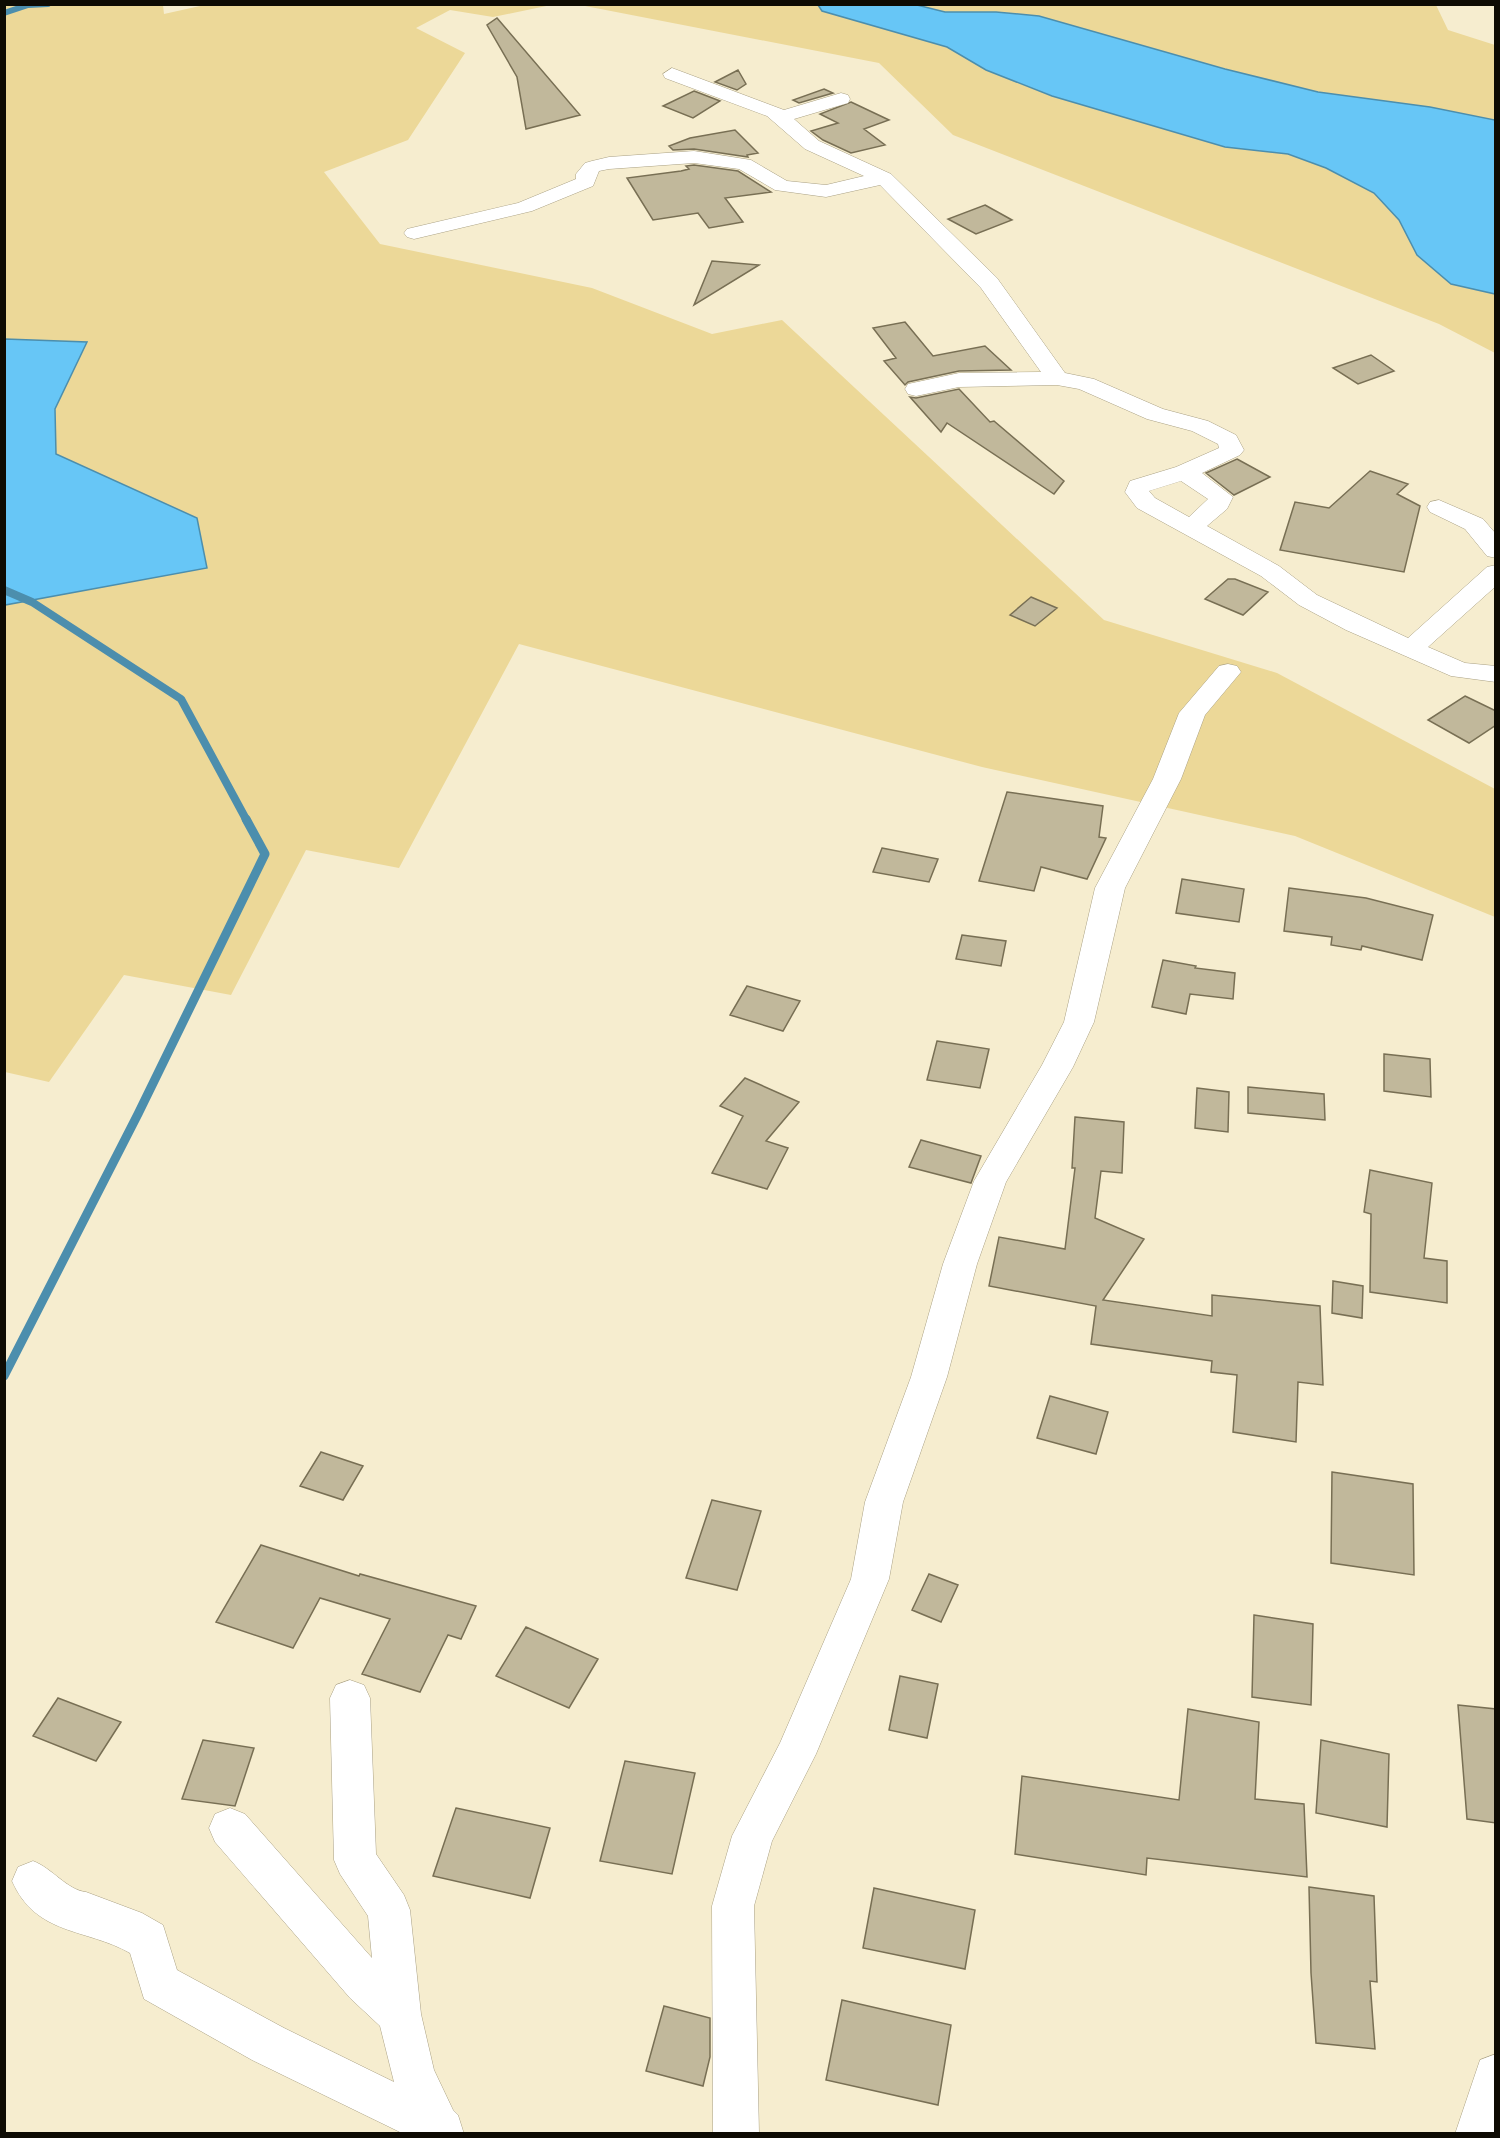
<svg xmlns="http://www.w3.org/2000/svg" width="1500" height="2138" viewBox="0 0 1500 2138" font-family="Overpass,sans-serif">
  <style>
    .green { fill: #ecd898 }
    .water { fill: #67c6f6; stroke: #4c8ead; stroke-width: 1.5 }
    .lines { fill: none; stroke-linecap: round; stroke-linejoin: round }
    .stream-far2 { stroke: #4c8ead; stroke-width: 6 }
    .stream-far1 { stroke: #4c8ead; stroke-width: 8 }
    .stream { stroke: #4c8ead; stroke-width: 9 }
    .building { fill: #c1b89b; stroke: #786f54; stroke-width: 1.5 }
    .minor-casing { stroke: #aaa184; stroke-width: 1 }
    .minor { fill: #fff; fill-rule: evenodd }
  </style>
  <rect width="100%" height="100%" fill="#f6edcf"/>
  <path class="green" d="M209 4 551 5 493 17 450 10 416 28 465 53 408 140 324 172 380 244 592 288 712 334 782 320 1104 620 1277 673 1495 789V917L1295 836 982 767 519 644 399 868 306 850 231 995 124 975 49 1082 5 1072V605L207 567 197 518 56 455 55 409 87 342 5 339V5H163L164 14Z
    M580 5H818L822 11 947 47 986 70 1052 96 1225 147 1288 154 1326 168 1374 193 1399 220 1417 255 1451 284 1495 294V353L1439 324 953 135 879 63Z
    M917 5H1436L1448 30 1495 45V120L1430 107 1318 92 1225 69 1039 16 996 12H945Z"/>
  <path class="water" d="M818 5H917L945 12H996L1039 16 1225 69 1318 92 1430 107 1495 120V294L1451 284 1417 255 1399 220 1374 193 1326 168 1288 154 1225 147 1052 96 986 70 947 47 822 11Z
    M5 339 87 342 55 409 56 454 197 518 207 568 5 605Z"/>
  <g class="lines">
    <path class="stream-far2" d="M4 13 28 5 48 4"/>
    <path class="stream-far1" d="M4 590 32 602 181 699 247 821"/>
    <path class="stream" d="M4 1376 138 1114 265 854 246 819"/>
  </g>
  <path class="building" d="M497 18 580 115 526 129 517 77 487 25Z
    M738 70 746 84 737 90 715 82Z
    M824 89 833 93 799 103 793 100Z
    M694 91 720 101 693 118 663 106Z
    M851 102 889 120 864 129 885 145 851 153 823 140 811 131 838 123 820 114Z
    M735 130 758 153 747 155 748 157 694 149 673 150 669 146 690 138Z
    M694 165 738 171 771 192 725 198 743 222 709 228 698 213 653 220 627 178 681 171 689 169 686 166Z
    M985 205 1012 220 976 234 948 219Z
    M712 261 759 265 694 305Z
    M905 322 933 356 985 346 1011 370 959 371 908 382 905 385 884 361 896 358 873 328Z
    M1371 355 1394 371 1358 384 1333 368Z
    M959 389 990 422 994 421 1064 481 1054 494 947 423 941 432 910 397 916 398Z
    M1237 459 1270 477 1234 495 1206 473Z
    M1370 471 1408 484 1397 494 1420 506 1404 572 1280 550 1295 502 1329 508Z
    M1228 579H1235L1268 592 1243 615 1205 599Z
    M1031 597 1057 608 1035 626 1010 615Z
    M1465 696 1496 711V725L1469 743 1428 720Z
    M1007 792 1103 806 1099 837 1106 838 1087 879 1041 867 1034 891 979 881Z
    M882 848 938 859 929 882 873 872Z
    M1182 879 1244 889 1239 922 1176 913Z
    M1289 888 1366 898 1433 915 1422 960 1362 946 1361 950 1331 945 1332 937 1284 931Z
    M962 935 1006 941 1001 966 956 959Z
    M1163 960 1196 966 1195 968 1235 973 1233 999 1190 994 1186 1014 1152 1007Z
    M747 986 800 1001 783 1031 730 1015Z
    M937 1041 989 1049 980 1088 927 1080Z
    M1384 1054 1430 1059 1431 1097 1384 1091Z
    M745 1078 799 1102 766 1141 788 1148 767 1189 712 1173 743 1116 720 1106Z
    M1248 1087 1324 1094 1325 1120 1248 1113Z
    M1197 1088 1229 1092 1228 1132 1195 1128Z
    M1075 1117 1124 1122 1122 1173 1101 1171 1095 1218 1144 1239 1103 1300 1212 1316V1295L1320 1306 1323 1385 1298 1382 1296 1442 1233 1432 1237 1375 1211 1372 1212 1361 1091 1344 1096 1306 989 1286 999 1237 1065 1249 1075 1168H1072Z
    M921 1140 981 1156 971 1183 909 1167Z
    M1370 1170 1432 1183 1424 1258 1447 1261V1303L1370 1292 1371 1214 1364 1212Z
    M1333 1281 1363 1286 1362 1318 1332 1313Z
    M1050 1396 1108 1412 1096 1454 1037 1438Z
    M321 1452 363 1466 343 1500 300 1486Z
    M1332 1472 1413 1484 1414 1575 1331 1563Z
    M712 1500 761 1511 737 1590 686 1578Z
    M261 1545 359 1576 360 1574 476 1606 461 1639 448 1635 420 1692 362 1674 390 1619 320 1598 293 1648 216 1622Z
    M929 1574 958 1585 941 1622 912 1610Z
    M1254 1615 1313 1624 1311 1705 1252 1697Z
    M526 1627 598 1659 569 1708 496 1676Z
    M900 1676 938 1684 927 1738 889 1730Z
    M58 1698 121 1722 96 1761 33 1736Z
    M1458 1705 1496 1709V1823L1467 1819Z
    M1188 1709 1259 1722 1255 1799 1304 1804 1307 1877 1147 1858 1146 1875 1015 1854 1022 1776 1179 1800Z
    M203 1740 254 1748 235 1806 182 1799Z
    M1321 1740 1389 1754 1387 1827 1316 1813Z
    M625 1761 695 1773 672 1874 600 1861Z
    M456 1808 550 1828 530 1898 433 1876Z
    M1309 1887 1374 1896 1377 1982 1370 1981 1375 2049 1316 2043 1311 1973Z
    M874 1888 975 1910 965 1969 863 1948Z
    M842 2000 951 2025 938 2105 826 2080Z
    M664 2006 710 2018V2057L703 2086 646 2071Z"/>
  <g class="lines">
    <defs>
      <path id="minor" d="M672 68 784 110 841 93 848 95 850 99 848 103 794 119 819 141 891 174 997 278 1065 373 1094 379 1163 409 1208 421 1236 435 1244 450 1240 455 1202 473 1233 497 1227 509 1207 526 1279 566 1317 595 1408 638 1487 567 1496 565V586L1428 647 1465 663 1496 666V682L1451 676 1346 630 1299 605 1261 576 1137 508 1125 492 1130 481 1176 467 1219 448 1218 444 1192 431 1147 419 1079 389 1057 385 959 387 916 396 908 394 905 389 908 384 959 373 1041 372 981 288 880 185 826 197 775 190 739 169 694 163 609 169 599 171 593 186 532 211 414 239 407 237 404 233 407 229 518 203 576 179V174L585 163 592 161 609 157 694 151 751 160 787 181 826 185 864 176 805 149 767 116 665 78 663 74ZM1181 481 1208 499 1189 517 1155 498 1149 491Z
        M1439 500 1483 519 1496 534V558L1487 556 1465 529 1430 512 1427 507 1430 502Z
        M1228 664 1237 666 1241 672 1205 715 1181 779 1125 888 1094 1022 1073 1067 1006 1182 977 1264 947 1377 903 1502 889 1579 816 1754 772 1841 754 1906 759 2134H713L712 1906 732 1836 780 1743 851 1579 865 1502 911 1377 943 1264 974 1181 1042 1065 1064 1022 1095 888 1153 779 1179 713 1219 666Z
        M350 1680 364 1685 370 1698 376 1854 404 1895 410 1910 421 2014 434 2070 453 2110 458 2115 464 2134H404L252 2060 144 1999 130 1953C86 1928 36 1936 12 1881L18 1867 33 1861C52 1868 67 1890 86 1892L142 1913 163 1925 177 1970 284 2028 394 2082 380 2026 350 1998 215 1842 209 1828 215 1814 230 1808 245 1814 372 1958 368 1916 340 1874 334 1860 330 1698 336 1685Z
        M1496 2054V2134H1455L1480 2060Z"/>
    </defs>
    <use href="#minor" class="minor-casing"/>
    <use href="#minor" class="minor"/>
  </g>
  <rect width="1500" height="2138" fill="none" stroke="#0e0b03" stroke-width="12"/>
</svg>
